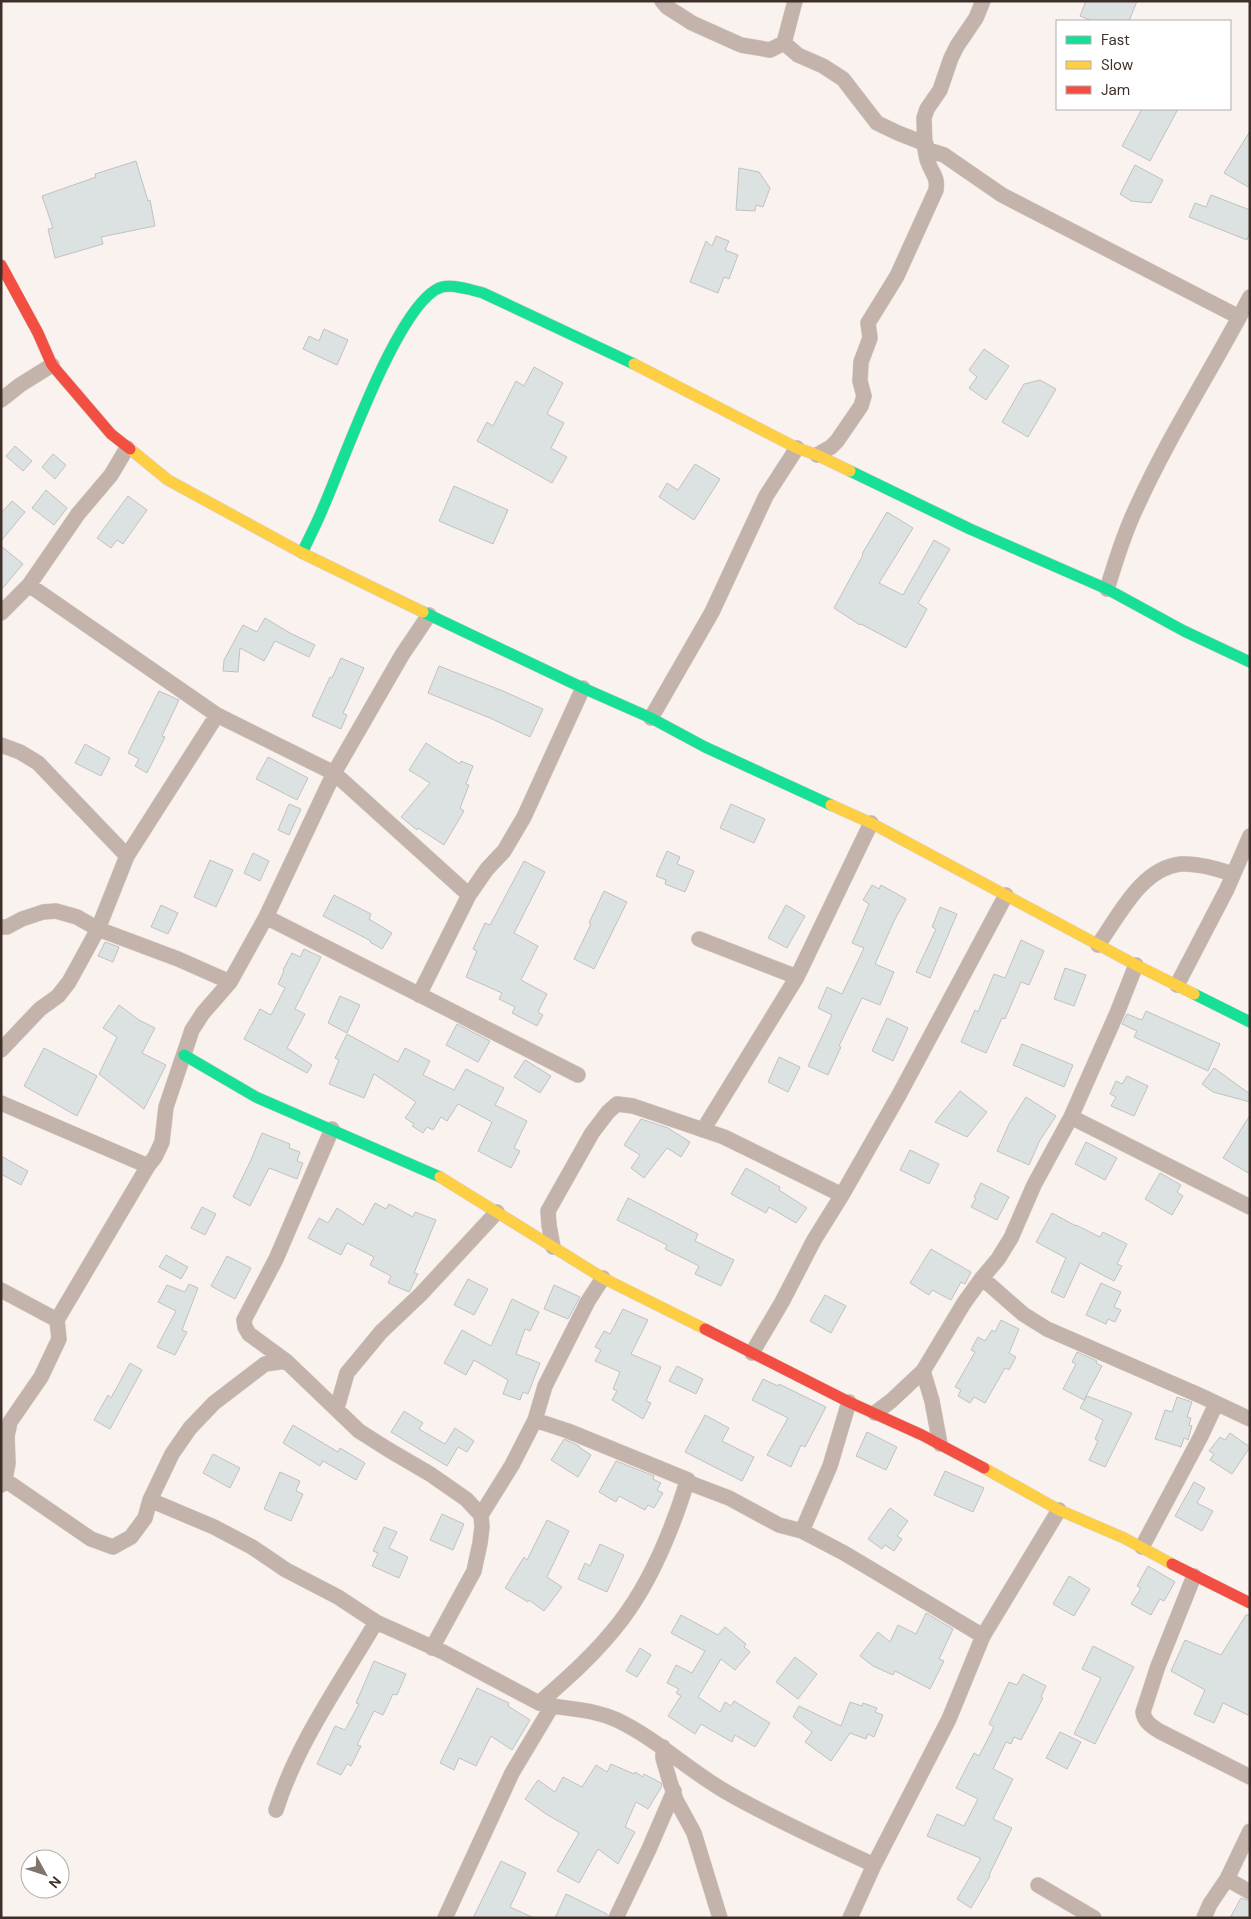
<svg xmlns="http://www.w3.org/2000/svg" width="1251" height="1919" viewBox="0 0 1251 1919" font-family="'DM Sans',sans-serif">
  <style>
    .building { fill: #dce1e2; stroke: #bfc2c3 }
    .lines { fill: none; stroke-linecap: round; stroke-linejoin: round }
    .street-casing { stroke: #d7d0cb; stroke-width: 16 }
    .fast-casing { stroke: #d7d0cb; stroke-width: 12 }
    .slow-casing { stroke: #d7d0cb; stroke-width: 12 }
    .jam-casing { stroke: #d7d0cb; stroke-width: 12 }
    .street { stroke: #c3b3ab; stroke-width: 15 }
    .fast { stroke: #16e098; stroke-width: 11 }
    .slow { stroke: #ffcf43; stroke-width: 11 }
    .jam { stroke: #f24e42; stroke-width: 11 }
  </style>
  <rect width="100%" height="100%" fill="#faf2ee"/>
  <path class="building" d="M1086 1H1137L1129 21H1093L1080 16Z
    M1142 109H1178L1150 161 1122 146Z
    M1250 131V188L1224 173Z
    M136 161 148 201 150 200 155 226 101 237 103 244 55 258 48 229 53 228 42 196 96 177 95 174Z
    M1135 165 1163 180 1151 203 1131 201 1120 194Z
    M739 168 759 172 770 188 763 207 756 205 755 211 736 210Z
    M1211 195 1250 210V232L1247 240 1189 217 1195 203 1206 207Z
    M716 236 729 241 725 250 738 255 729 279 724 277 718 293 690 282 706 241 712 246Z
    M324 329 348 340 337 365 303 349 309 336 319 341Z
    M984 349 1009 366 986 400 969 388 977 377 969 370Z
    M534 367 563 383 547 414 564 423 551 448 567 457 552 483 477 441 487 422 493 426 516 381 524 386Z
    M1040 380 1056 389 1028 437 1002 422 1024 384Z
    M15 446 32 461 23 471 6 456Z
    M53 454 66 465 55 479 42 467Z
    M695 464 720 479 694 520 659 497 667 483 678 490Z
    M454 486 508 510 493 544 439 521Z
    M46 490 67 508 54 525 32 508Z
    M128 496 147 510 123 544 117 540 111 548 97 538Z
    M12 501 25 512 1 541V513Z
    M887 512 913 528 879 583 903 595 934 540 950 549 918 603 927 609 906 648 861 624 860 625 834 608 863 555 862 554Z
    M1 546 23 564 1 590Z
    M265 618 290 633 315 645 309 657 275 641 264 661 240 648 238 672 223 671 224 660 243 625 257 632Z
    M341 658 364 668 343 713 347 715 341 729 312 716 330 677 332 678Z
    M439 666 503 691 543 709 530 737 490 718 428 693Z
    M159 691 179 700 162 736 165 737 147 773 135 766 139 759 128 753Z
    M426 743 460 764 461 761 473 766 466 784 469 785 460 808 464 811 444 845 418 828 417 830 401 817 430 783 409 770Z
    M85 744 110 758 101 776 75 763Z
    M268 757 308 778 297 800 256 779Z
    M289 804 301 809 289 835 278 830Z
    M731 804 765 819 754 843 720 828Z
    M667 851 680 857 677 864 694 871 685 892 665 884 666 880 656 876Z
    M253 853 269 861 260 881 244 873Z
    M210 860 233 870 216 907 194 897Z
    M524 861 545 872 514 933 538 946 521 980 547 994 538 1012 543 1015 537 1026 512 1013 515 1007 499 999 502 993 466 977 477 951 473 949 485 923 490 925Z
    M872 885 879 889 881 885 906 899 894 921 875 964 894 972 880 1005 862 998 839 1046 841 1047 828 1075 808 1066 832 1015 818 1008 827 987 842 994 864 948 852 943 869 904 863 900Z
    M604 891 627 902 594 969 574 959 591 924 589 923Z
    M334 895 371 914 369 919 392 933 382 949 370 942 371 941 323 916Z
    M161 905 178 913 168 934 151 927Z
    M786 905 805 916 787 948 768 938Z
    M940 907 957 914 930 978 916 972 936 929 932 927Z
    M1021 940 1044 951 1029 985 1021 982 1005 1019 1002 1018 986 1053 961 1042 975 1010 978 1012 994 974 1005 978Z
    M105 942 119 947 113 962 98 956Z
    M304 949 321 957 295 1009 305 1014 287 1048 312 1065 307 1073 244 1039 260 1009 271 1015 285 988 278 984 284 971 283 970 292 953 300 957Z
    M1065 968 1086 975 1074 1006 1054 999Z
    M340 996 360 1005 347 1033 328 1023Z
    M119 1005 139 1020 155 1028 142 1053 166 1065 144 1109 99 1074 117 1037 103 1028Z
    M1146 1011 1220 1044 1208 1071 1134 1037 1137 1031 1122 1024 1127 1014 1142 1020Z
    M887 1018 908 1028 893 1061 872 1051Z
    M457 1024 490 1041 478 1062 446 1045Z
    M347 1034 398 1062 405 1048 430 1061 423 1075 454 1090 466 1069 504 1088 495 1105 527 1121 514 1148 520 1151 511 1168 478 1151 492 1122 458 1104 447 1121 441 1117 433 1130 427 1127 423 1133 412 1126 414 1124 405 1118 416 1102 374 1074 364 1098 329 1084 339 1060 335 1058Z
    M1022 1044 1073 1065 1064 1087 1013 1065Z
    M44 1048 97 1076 77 1116 24 1086Z
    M779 1057 800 1067 788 1092 768 1082Z
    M525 1060 551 1076 540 1093 514 1077Z
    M1214 1068 1250 1094V1102L1213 1092 1202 1084Z
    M1127 1076 1148 1086 1134 1116 1111 1106 1116 1097 1110 1094 1116 1081 1122 1084Z
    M960 1091 987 1112 967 1137 935 1122Z
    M1026 1097 1056 1116 1040 1140 1029 1165 997 1151 1009 1124Z
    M1250 1115V1174L1223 1158Z
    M641 1119 668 1128 690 1142 681 1157 667 1148 644 1178 631 1168 640 1155 624 1145Z
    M262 1133 290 1144 289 1148 300 1152 297 1161 303 1163 297 1179 269 1168 250 1206 233 1197 251 1160Z
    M1086 1142 1117 1158 1105 1180 1075 1164Z
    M910 1150 939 1164 929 1184 900 1170Z
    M1 1156 28 1171 21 1185 1 1174Z
    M746 1168 780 1187 779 1190 807 1208 796 1223 769 1207 766 1213 731 1194Z
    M1160 1173 1181 1185 1177 1192 1183 1196 1172 1215 1145 1199Z
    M981 1183 1009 1197 997 1220 971 1207 976 1198 974 1197Z
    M628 1198 698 1234 695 1241 734 1260 721 1286 695 1274 699 1266 665 1249 667 1245 617 1220Z
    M375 1203 386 1209 389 1204 413 1217 415 1212 436 1220 414 1273 418 1274 409 1292 388 1283 391 1276 370 1265 374 1257 347 1243 341 1255 308 1238 319 1218 328 1223 337 1208 363 1225Z
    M202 1207 216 1214 205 1235 191 1228Z
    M1052 1213 1076 1226V1225L1100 1237 1103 1232 1127 1244 1117 1264 1122 1266 1114 1281 1080 1263 1064 1298 1051 1292 1066 1258 1036 1242Z
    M931 1249 971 1272 965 1284 961 1282 951 1300 932 1290 929 1295 910 1283Z
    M166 1255 188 1267 181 1279 159 1267Z
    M227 1256 251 1268 235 1299 211 1286Z
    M468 1279 488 1289 474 1315 454 1305Z
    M1101 1283 1121 1292 1114 1307 1121 1310 1115 1322 1108 1319 1106 1324 1086 1315Z
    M189 1284 198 1288 182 1330 187 1332 175 1355 157 1347 176 1311 158 1302 167 1285 185 1292Z
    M554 1285 580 1297 568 1319 544 1309Z
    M825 1295 846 1306 831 1333 810 1321Z
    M512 1299 539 1312 530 1331 525 1329 516 1354 540 1363 528 1394 523 1392 520 1400 503 1394 508 1380 474 1360 466 1375 444 1363 462 1330 491 1346Z
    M623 1309 648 1320 631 1354 661 1367 646 1401 651 1403 643 1419 612 1400 617 1391 613 1389 620 1372 595 1361 601 1350 595 1347 604 1331 610 1334Z
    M1001 1320 1019 1329 1009 1353 1016 1357 1009 1370 1005 1368 985 1403 974 1397 970 1403 958 1396 961 1390 955 1387 975 1352 971 1350 978 1337 985 1341 992 1330 995 1332Z
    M1077 1352 1097 1361 1096 1363 1102 1366 1084 1400 1063 1389 1076 1364 1072 1362Z
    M130 1363 142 1370 110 1429 94 1420 108 1395 111 1398Z
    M677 1366 703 1379 696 1394 669 1381Z
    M763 1379 778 1386 779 1384 826 1407 805 1447 801 1445 791 1467 767 1455 788 1418 752 1400Z
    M1087 1396 1132 1413 1105 1467 1089 1460 1098 1441 1095 1439 1103 1420 1080 1408Z
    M1177 1397 1192 1402 1187 1417 1191 1418 1189 1425 1192 1426 1188 1440 1184 1438 1181 1447 1155 1439 1165 1410 1172 1412Z
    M404 1411 423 1423 419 1429 445 1444 455 1428 474 1441 467 1452 458 1447 447 1466 391 1432Z
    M705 1415 729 1428 722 1441 754 1457 742 1481 685 1452Z
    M293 1425 338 1452 340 1448 365 1463 356 1480 323 1461 320 1466 283 1443Z
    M867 1432 897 1447 886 1470 856 1456Z
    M1230 1433 1250 1447 1232 1474 1210 1460 1214 1454 1209 1451 1220 1437 1225 1440Z
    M564 1439 579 1446V1447L591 1455 578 1477 551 1460Z
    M213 1454 240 1468 230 1488 203 1473Z
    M616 1461 654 1476 653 1479 661 1483 657 1490 663 1493 654 1508 648 1505 645 1510 619 1496 616 1502 599 1492Z
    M945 1471 984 1488 973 1512 934 1495Z
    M280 1472 300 1481 296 1491 303 1494 291 1521 264 1509Z
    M1194 1482 1205 1488 1197 1503 1213 1511 1202 1531 1175 1516Z
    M890 1508 908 1521 897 1536 902 1539 894 1551 885 1545 882 1549 868 1539Z
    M442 1514 464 1524 453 1550 430 1540Z
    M547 1520 569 1531 547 1577 562 1587 544 1611 529 1600 528 1602 505 1588 524 1557 527 1560Z
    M384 1527 397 1532 389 1548 408 1557 399 1578 372 1566 378 1553 373 1551Z
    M600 1544 624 1555 607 1592 578 1579 585 1563 590 1566Z
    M1148 1566 1175 1582 1164 1601 1160 1599 1151 1615 1131 1604 1141 1588 1137 1586Z
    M1069 1576 1090 1589 1074 1616 1053 1604Z
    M926 1613 953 1629 939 1659 944 1661 930 1689 895 1671 893 1675 873 1666 860 1656 878 1632 890 1642 898 1625 916 1634Z
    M681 1615 718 1635 725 1627 746 1644 744 1647 750 1652 735 1670 721 1659 698 1697 720 1712 725 1702 731 1706 734 1701 770 1723 755 1747 735 1735 732 1742 701 1724 695 1734 668 1716 681 1696 676 1693 679 1689 667 1683 676 1665 692 1673 705 1651 671 1633Z
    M1246 1615H1250V1716L1223 1703 1214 1723 1194 1714 1205 1690 1171 1671 1185 1640 1221 1655Z
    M1093 1646 1134 1667 1095 1744 1074 1734 1101 1678 1082 1669Z
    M640 1648 651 1655 637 1677 626 1671Z
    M795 1657 817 1674 798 1699 776 1682Z
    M374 1661 406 1674 397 1695 393 1694 383 1715 374 1711 357 1745 361 1746 351 1766 347 1764 341 1775 317 1764 335 1726 345 1730 359 1704 356 1703Z
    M1023 1674 1046 1686 1041 1697 1043 1698 1021 1740 1014 1737 1011 1744 1006 1742 993 1769 1013 1779 993 1819 1012 1828 989 1875 990 1876 971 1908 957 1899 980 1860V1858L927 1836 937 1814 964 1826 978 1799 956 1788 974 1753 979 1756 994 1727 989 1724 1009 1682 1017 1685Z
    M477 1688 509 1703 508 1706 530 1720 512 1750 491 1736 476 1766 459 1758 454 1770 440 1763Z
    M850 1702 862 1706 863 1703 877 1708 875 1712 883 1715 874 1737 868 1734 866 1739 850 1733 831 1761 805 1742 812 1732 793 1717 799 1706 841 1726Z
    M1060 1732 1081 1742 1067 1769 1046 1758Z
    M611 1764 634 1774 635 1772 643 1777 644 1774 661 1783 662 1786 648 1809 636 1802 625 1827 635 1832 618 1864 598 1849 579 1883 557 1871 579 1833 546 1814 525 1799 538 1780 555 1792 563 1777 582 1787 596 1765 607 1772Z
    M501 1861 526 1873 510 1907 534 1918H473Z
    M566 1894 607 1914V1918H555Z
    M1241 1898 1250 1901V1918H1230Z"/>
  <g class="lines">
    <defs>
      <path id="street" d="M662 1 667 7 692 23 741 45 770 50 784 43 798 55 823 66 843 79 877 123 898 133 926 144
        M983 1 976 18 957 46 951 58 940 90 927 109 924 118 925 149 944 155 1002 195 1239 317
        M784 43 795 1
        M1 400 20 385 52 365
        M817 455 831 447 837 441 861 406 864 396 860 381 861 362 870 338 868 323 897 276 936 190C938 176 932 174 928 162 926 158 926 153 925 149
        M29 585 217 715 334 773 469 895
        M1107 589C1116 560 1125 531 1138 504 1171 432 1214 366 1250 297
        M1 613 29 585 78 514 111 475 127 448
        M651 718 712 612 766 496 797 448
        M1 745 20 752 38 763 127 856
        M266 917 578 1075
        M1 927H7L22 919 43 912 56 911 77 917 98 929 178 959 230 982
        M699 939 797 977
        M1098 945C1119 916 1141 868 1181 864 1198 863 1217 869 1233 874
        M1177 985 1227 889 1250 836
        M419 995 469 895 487 869 504 851 524 817 583 688
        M1 1050 40 1009 58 996 69 982 98 929 127 856 217 715
        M1 1103 148 1166
        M1071 1117 1250 1207
        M332 1129 276 1259 244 1320 245 1327 249 1334 286 1361 359 1431 389 1450 430 1474 466 1499 481 1515 482 1527 480 1543 474 1571 432 1648
        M703 1130 797 977 871 823
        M553 1247 549 1225 548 1211 592 1133 608 1112 617 1104 633 1106 724 1137 842 1195
        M982 1278 1023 1314 1047 1329 1201 1396 1250 1419
        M1 1290 57 1320
        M752 1353 782 1302 814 1240 842 1195 899 1095 1006 895
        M923 1371 932 1401 940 1444
        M337 1408 347 1373 357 1361 381 1332 421 1294 497 1212
        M875 1413 891 1401 923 1371 964 1303 982 1278 998 1259 1011 1238 1034 1185 1071 1117 1117 1013 1136 965
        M535 1420 568 1431 688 1480 687 1482 729 1498 779 1525 802 1531 844 1553 983 1636
        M5 1480 91 1539 113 1547 131 1537 145 1518 150 1500 172 1454 190 1428 214 1403 265 1364 286 1361
        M1 1485 5 1480 8 1463 7 1436 10 1422 41 1377 59 1339 57 1320 148 1166 155 1157 162 1142 166 1107 192 1030 203 1013 230 982 266 917 334 773 402 655 429 615
        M150 1500 214 1527 252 1547 286 1570 338 1597 376 1622 443 1652 539 1703C566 1710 591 1708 617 1720 657 1739 689 1771 728 1793 775 1820 825 1842 874 1865
        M481 1515 512 1465 535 1420 545 1386 588 1301 603 1278
        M802 1531 830 1466 849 1402
        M1142 1547 1201 1436 1216 1404
        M1194 1576 1158 1666 1143 1712C1144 1721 1151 1726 1159 1731L1250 1777
        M539 1703C568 1678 596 1653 620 1622 651 1582 672 1530 687 1482
        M663 1747V1758L670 1782 676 1800 694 1833 720 1918
        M276 1810C297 1743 341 1682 376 1622
        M1227 1879 1250 1892
        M1038 1885 1094 1918
        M445 1918 512 1773 552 1706
        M616 1918 649 1849 674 1791
        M850 1918 874 1865 949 1719 983 1636 1059 1510
        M1204 1918 1210 1904 1227 1879 1250 1831"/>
      <path id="fast" d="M850 471 970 529 1107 589 1184 631 1250 662
        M302 553C309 538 317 523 323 508 342 466 399 299 442 287 453 284 472 290 483 293L634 364
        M423 612 583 688 651 718 705 747 831 805
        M1194 994 1250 1022
        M184 1055 256 1097 440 1177"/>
      <path id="slow" d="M634 364 797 448 817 455 850 471
        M130 449 168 480 302 553 423 612
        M831 805 871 823 1136 965 1194 994
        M440 1177 603 1278 705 1329
        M984 1468 1059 1510 1124 1538 1172 1564"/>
      <path id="jam" d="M1 265 38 333 52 365 111 434 130 449
        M705 1329 849 1402 922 1435 984 1468
        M1172 1564 1250 1603"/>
    </defs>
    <use href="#street" class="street-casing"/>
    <use href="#fast" class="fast-casing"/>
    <use href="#slow" class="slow-casing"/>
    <use href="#jam" class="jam-casing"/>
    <use href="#street" class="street"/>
    <use href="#fast" class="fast"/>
    <use href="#slow" class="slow"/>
    <use href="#jam" class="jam"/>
  </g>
  <rect width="1251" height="1919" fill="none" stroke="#3e3029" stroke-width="5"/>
  <rect x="1056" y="20" width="175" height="90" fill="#ffffff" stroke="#b2aca9"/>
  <rect x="1066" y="36" width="25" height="8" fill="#16e098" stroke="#b2aca9"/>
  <text x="1101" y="45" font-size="15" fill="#3e3029">Fast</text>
  <rect x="1066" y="61" width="25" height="8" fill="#ffcf43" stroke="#b2aca9"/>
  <text x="1101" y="70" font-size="15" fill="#3e3029">Slow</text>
  <rect x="1066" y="86" width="25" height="8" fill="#f24e42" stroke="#b2aca9"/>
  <text x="1101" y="95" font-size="15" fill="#3e3029">Jam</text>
  <g transform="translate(45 1874) rotate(130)"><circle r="24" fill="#ffffff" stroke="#b2aca9"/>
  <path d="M0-4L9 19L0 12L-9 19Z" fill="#80746e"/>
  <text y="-8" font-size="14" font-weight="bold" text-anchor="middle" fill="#3e3029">N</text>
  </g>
</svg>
